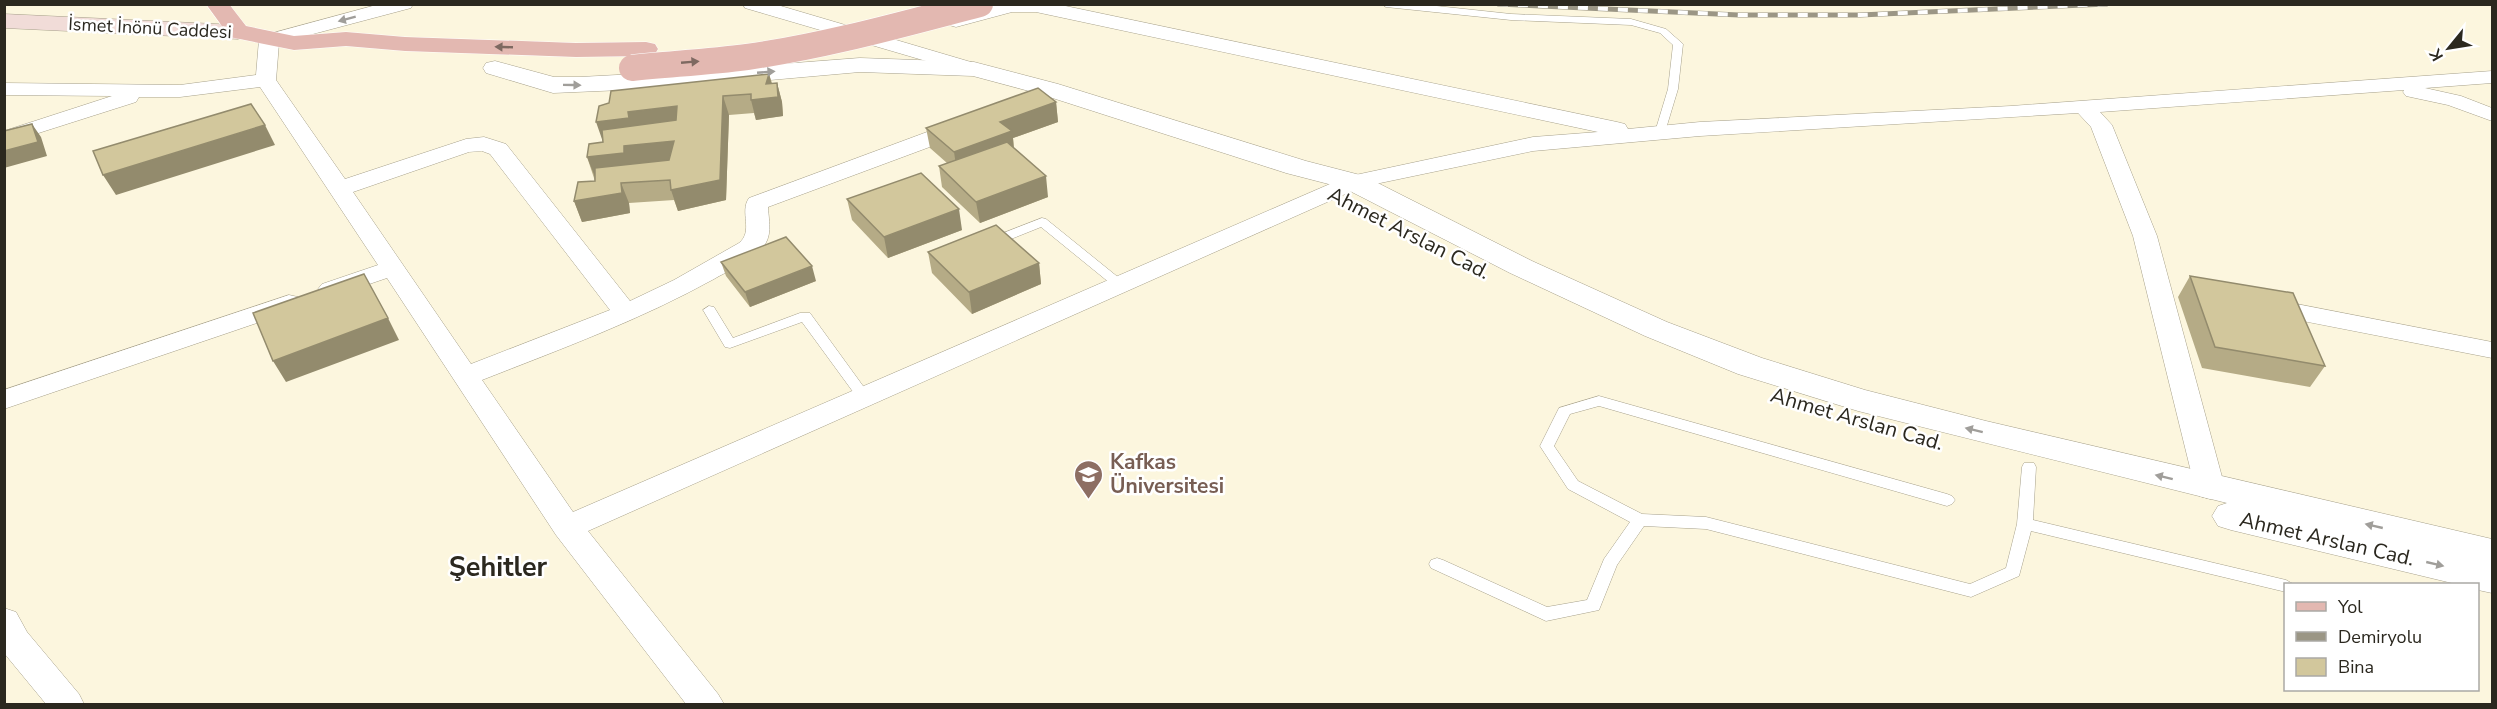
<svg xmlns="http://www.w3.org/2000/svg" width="2497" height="709" viewBox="0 0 2497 709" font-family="'Nunito Sans',sans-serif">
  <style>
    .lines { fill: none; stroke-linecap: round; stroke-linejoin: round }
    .service-casing { stroke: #a7a18b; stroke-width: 1 }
    .minor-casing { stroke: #a7a18b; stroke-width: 1 }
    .tertiary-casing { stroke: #a7a18b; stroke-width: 1 }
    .secondary-casing { stroke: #a7a18b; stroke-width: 1 }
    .primary-casing { stroke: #fff; stroke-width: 1 }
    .service { fill: #fff; fill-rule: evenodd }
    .minor { fill: #fff; fill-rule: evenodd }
    .tertiary { fill: #fff; fill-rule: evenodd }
    .secondary { fill: #f1dcd8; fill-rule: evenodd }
    .primary { fill: #e3b8b1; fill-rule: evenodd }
    .rail-casing { stroke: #9b9685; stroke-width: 5 }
    .rail { stroke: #fff; stroke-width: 4; stroke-dasharray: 10; stroke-linecap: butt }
    .primary-bridge-casing { stroke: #fff; stroke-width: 27; stroke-linecap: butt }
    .primary-bridge { stroke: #e3b8b1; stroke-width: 26 }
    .wall { fill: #b5ab86 }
    .shaded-wall { fill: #938b6d }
    .building { fill: #d2c79c; stroke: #938b6d; stroke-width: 1.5 }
    .oneway { fill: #a09e9a }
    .oneway2 { fill: #7e6961 }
    .labels { text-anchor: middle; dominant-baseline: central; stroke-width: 5; stroke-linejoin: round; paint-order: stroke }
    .far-street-label { font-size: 18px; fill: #2b281f; stroke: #fff }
    .street-label { font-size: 21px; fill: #2b281f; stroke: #fff }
    .education-label { font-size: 21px; font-weight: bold; fill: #785e54; stroke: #fff; text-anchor: start }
    .district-label { font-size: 27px; font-weight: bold; fill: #2b281f; stroke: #fff }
  </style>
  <rect width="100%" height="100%" fill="#fcf6de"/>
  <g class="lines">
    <defs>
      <path id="service" d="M1382 4H1418L1511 14 1631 19 1666 29 1683 44 1678 89 1665 132 1660 135 1655 132 1668 89 1673 45 1660 33 1631 25 1511 20 1386 7Z
        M1042 218 1046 219 1124 282 1126 285 1124 288H1116L1041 227 996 245H988L986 242 988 239Z
        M709 306 714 307 733 338 800 313H810L871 397 869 400H859L802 322 730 348 725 347 703 310Z
        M1599 396 1947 494 1952 496 1955 500 1952 504 1947 506 1599 406 1570 414 1554 446 1578 481 1642 514 1706 517 1970 584 2006 568 2017 524 2022 467 2024 463H2034L2036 467 2033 520 2286 580 2293 584H2286V592L2031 531 2019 576 1971 597 1706 529 1644 526 1617 565 1599 610 1546 621 1431 568 1429 564 1431 560 1437 558 1443 560 1547 607 1587 600 1604 559 1630 522 1568 489 1540 446 1559 408Z"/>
      <path id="minor" d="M380 4H413L411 8 279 43 276 80 345 179 466 139 484 137 506 144 630 301 674 280 739 243C754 231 739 212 749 198L954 122 962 121 970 122 973 127 970 132 768 207C769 224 773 236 761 250 749 263 729 270 714 279 640 320 561 349 482 380L573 512 1346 177 1533 137 1598 132 1036 12H1012L956 27 949 25 946 21 949 17 995 4H1056L1617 122 1625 124 1628 129 1700 122 2011 106 2492 71V83L2425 88 2461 96 2492 108V121L2448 105 2406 96 2403 92 2404 90 2100 112 2112 125 2157 236 2225 488 2221 496 2210 499 2199 496 2195 488 2133 236 2091 127 2078 113 1700 136 1533 151 1361 187 588 531 718 694 724 704H686L556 535 387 278 331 297 322 294 318 289 322 284 378 265 260 87 180 97H139L136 102 4 144V131L112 96 4 95V83L180 85 256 75 259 40 262 36ZM482 151 490 154 610 310 471 364 353 192 469 152Z
        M743 4H774L981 65 984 69 981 73H967L745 8Z
        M289 295 298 297 302 303 298 309 4 409V390Z
        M2266 298 2492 342V358L2257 312 2253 306 2257 300Z
        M4 608 16 612 27 632 79 694 84 704H46L4 653Z"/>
      <path id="tertiary" d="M860 58 974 62 1058 84 1306 161 1364 176 1532 261 1667 322 1762 358 1865 390 1986 421 2492 539V593L2478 590V584H2456L2231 530 2218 526 2212 516 2218 506 2227 503 1858 411 1738 374 1645 336 1510 273 1344 188 1286 173 1040 94 973 76 860 72 691 87 553 93 486 73 483 68 486 63 495 61 554 77H580L691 71Z"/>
      <path id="secondary" d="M4 14 238 25 246 27 250 32 246 37 238 39 4 28Z"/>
      <path id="primary" d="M206 4H229L246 26 294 36 346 32 405 37 576 43 646 42 655 44 658 49 655 54 646 56 576 57 405 51 346 46 294 50 230 37Z"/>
    </defs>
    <use href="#service" class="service-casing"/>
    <use href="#minor" class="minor-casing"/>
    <use href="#tertiary" class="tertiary-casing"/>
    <use href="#secondary" class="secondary-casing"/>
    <use href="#primary" class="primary-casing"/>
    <use href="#service" class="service"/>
    <use href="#minor" class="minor"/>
    <use href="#tertiary" class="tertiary"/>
    <use href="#secondary" class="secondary"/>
    <use href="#primary" class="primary"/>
    <defs>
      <path id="rail" d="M1498 4 1739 15H1860L2107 4"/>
    </defs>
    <use href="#rail" class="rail-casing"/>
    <use href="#rail" class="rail"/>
    <defs>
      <path id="primary-bridge" d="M632 68C670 64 709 62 747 57 826 46 903 24 980 4"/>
    </defs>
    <use href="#primary-bridge" class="primary-bridge-casing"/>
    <use href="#primary-bridge" class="primary-bridge"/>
  </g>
  <path class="wall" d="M769 74 772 83H777L782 102 783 116 756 120 754 113 729 115 726 200 678 211 674 200 629 203 630 213 582 222 574 201 595 181 587 157Z
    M1056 102 1058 122 1013 138 1014 149 1048 197 980 223 942 187 939 166 947 163 930 148 926 128Z
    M847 199 962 230 888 258 852 220Z
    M928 252 1039 263 1041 284 972 314 932 273Z
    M721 262 816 281 750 307 726 276Z
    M2190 276 2325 366 2310 387 2202 368 2178 297Z"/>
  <path class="shaded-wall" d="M769 74 774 93 777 83 782 102 783 116 756 120 751 100Z
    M723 96 729 115 726 200 678 211 671 190Z
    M1056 102 1058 122 1013 138 1014 151 957 172 954 152 1000 122Z
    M677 106 683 126 603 142 596 122 628 112Z
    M32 124 41 137 47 156 4 168V151Z
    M265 125 275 145 116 195 103 175Z
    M674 141 680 161 595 177 587 157 624 146Z
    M1046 176 1048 197 980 223 976 202Z
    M621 183 629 203 630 213 582 222 574 201Z
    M959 209 962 230 888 258 884 237Z
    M1039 263 1041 284 972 314 969 292Z
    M812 266 816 281 750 307 745 292Z
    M388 318 399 340 286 382 273 361Z"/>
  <path class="building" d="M769 74 766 84 777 83 778 97 751 100V94L723 96 720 180 671 190 670 180 621 183 622 193 574 201 578 182 595 181V168L669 160 674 141 624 146V153L587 157 589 144 603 142 602 130 676 120 677 106 628 112 629 118 596 122 599 106 609 103 611 91Z
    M1038 88 1056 102 1000 122 1012 131 954 152 926 128Z
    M251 104 265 125 103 175 93 151Z
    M32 124 38 142 4 151V131Z
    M1007 142 1046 176 976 202 939 166Z
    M921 173 959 209 884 237 847 199Z
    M996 225 1039 263 969 292 928 252Z
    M786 237 812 266 745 292 721 262Z
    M364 274 388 318 273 361 253 313Z
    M2190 276 2293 293 2325 366 2215 347Z"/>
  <defs><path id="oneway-solid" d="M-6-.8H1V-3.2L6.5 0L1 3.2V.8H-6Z" transform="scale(1.5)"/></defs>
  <g class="oneway">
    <use href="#oneway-solid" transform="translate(347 19) rotate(165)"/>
    <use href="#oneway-solid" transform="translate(766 72) rotate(-5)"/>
    <use href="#oneway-solid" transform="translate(572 85) rotate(1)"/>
    <use href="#oneway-solid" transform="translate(1974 430) rotate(-166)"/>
    <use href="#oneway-solid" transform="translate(2164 477) rotate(-166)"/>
    <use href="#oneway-solid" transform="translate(2374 526) rotate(-167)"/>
    <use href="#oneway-solid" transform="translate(2435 564) rotate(13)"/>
  </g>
  <g class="oneway2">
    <use href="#oneway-solid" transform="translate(504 47) rotate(-178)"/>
    <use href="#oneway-solid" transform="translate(690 62) rotate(-5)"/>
  </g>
  <defs>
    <symbol id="university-pin" viewBox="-11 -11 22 30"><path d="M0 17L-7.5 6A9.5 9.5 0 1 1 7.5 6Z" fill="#8d6e63" stroke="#fff"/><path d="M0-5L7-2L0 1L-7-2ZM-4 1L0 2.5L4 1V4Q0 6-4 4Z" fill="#fff"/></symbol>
  </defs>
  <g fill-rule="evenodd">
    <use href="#university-pin" x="1072" y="458" width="33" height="45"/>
  </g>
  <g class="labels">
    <g class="far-street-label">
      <text transform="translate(150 28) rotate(3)">İsmet İnönü Caddesi</text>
    </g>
    <g class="street-label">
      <text transform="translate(1409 233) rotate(27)">Ahmet Arslan Cad.</text>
      <text transform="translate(1857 419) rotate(16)">Ahmet Arslan Cad.</text>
      <text transform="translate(2327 539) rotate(13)">Ahmet Arslan Cad.</text>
    </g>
    <g class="education-label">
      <text x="1110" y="462">Kafkas<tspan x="1110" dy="24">Üniversitesi</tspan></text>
    </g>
    <g class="district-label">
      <text x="498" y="567">Şehitler</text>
    </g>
  </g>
  <rect width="2497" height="709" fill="none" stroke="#2b281f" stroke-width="12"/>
  <rect x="2284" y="583" width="195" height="108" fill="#ffffff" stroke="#aaa9a5" stroke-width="1.5"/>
  <rect x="2296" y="602" width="30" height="9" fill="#e3b8b1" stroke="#aaa9a5" stroke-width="1.5"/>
  <text x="2338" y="613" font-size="18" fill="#2b281f">Yol</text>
  <rect x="2296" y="632" width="30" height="9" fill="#9b9685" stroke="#aaa9a5" stroke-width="1.5"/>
  <text x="2338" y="643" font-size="18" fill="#2b281f">Demiryolu</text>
  <rect x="2296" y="658" width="30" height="18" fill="#d2c79c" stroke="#aaa9a5" stroke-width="1.5"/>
  <text x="2338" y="673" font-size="18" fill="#2b281f">Bina</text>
  <g transform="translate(2449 48) rotate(240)" stroke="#ffffff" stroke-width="4.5" paint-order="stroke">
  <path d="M0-4.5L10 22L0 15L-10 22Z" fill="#2b281f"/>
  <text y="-9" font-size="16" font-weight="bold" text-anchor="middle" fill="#2b281f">K</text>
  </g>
</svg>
